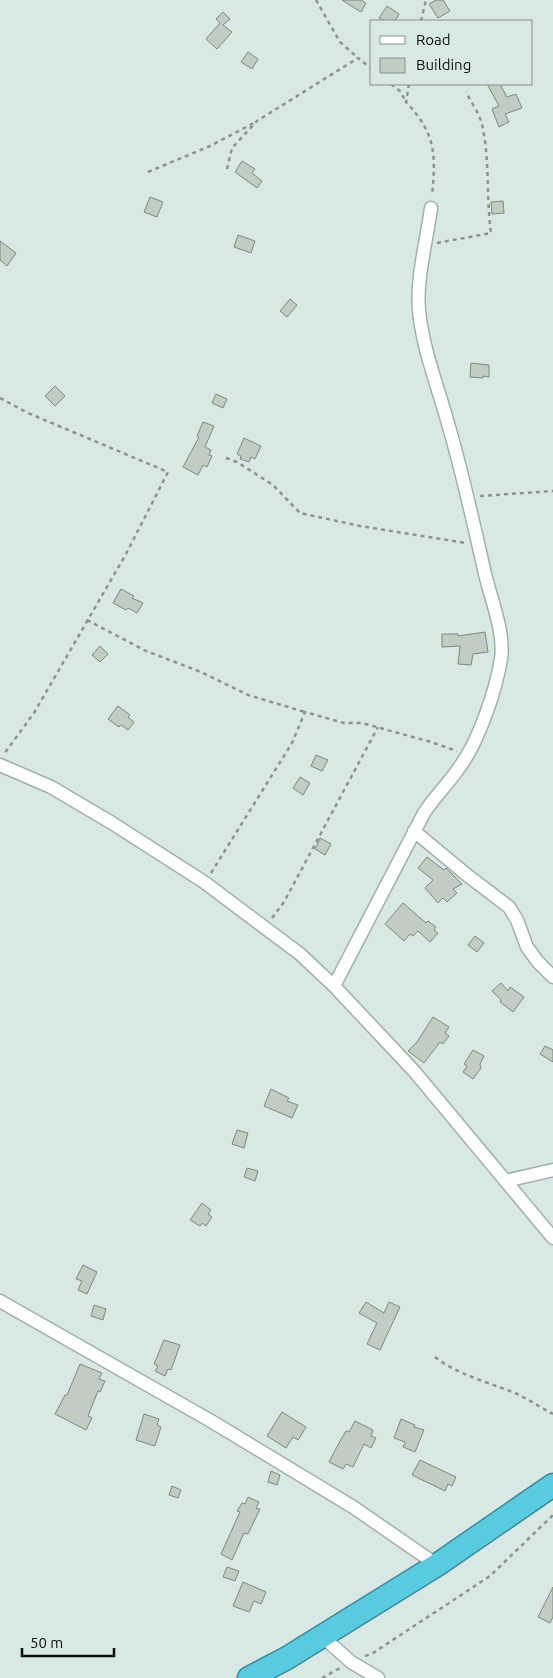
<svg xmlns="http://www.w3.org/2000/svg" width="553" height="1678" viewBox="0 0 553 1678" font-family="Ubuntu,sans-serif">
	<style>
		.building { fill: #c1cdc3; stroke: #7d887f }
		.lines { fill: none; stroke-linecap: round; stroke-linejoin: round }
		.street-casing { stroke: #a0b0ad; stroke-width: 15 }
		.highway-casing { stroke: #3d8997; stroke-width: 25 }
		.path { stroke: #889592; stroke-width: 2.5; stroke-dasharray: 4 4; stroke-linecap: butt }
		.street { stroke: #fff; stroke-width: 12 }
		.highway { stroke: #59cbe1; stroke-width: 22 }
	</style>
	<rect width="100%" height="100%" fill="#d8e9e5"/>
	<path class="building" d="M342,0H361L366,3L361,12Z
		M436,0H443L450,11L438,18L429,4Z
		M387,6L399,14L395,21H385L379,18Z
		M223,12L230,19L223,25L232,32L217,49L206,39L220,23L216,19Z
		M248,52L258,59L252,69L241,62Z
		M487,84H500L507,97L516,94L522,108L505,114L509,122L499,127L492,109L499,106Z
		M242,161L255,169L252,173L262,181L257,188L235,172Z
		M150,197L163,202L157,217L144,212Z
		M503,201L504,213L492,214L491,202Z
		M238,235L255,241L251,253L234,247Z
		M0,241L16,253L7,266L0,260Z
		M290,299L297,305L287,317L280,311Z
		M471,363L489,365V377L483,376V378L470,377Z
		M55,386L65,396L55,406L45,396Z
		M216,394L227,399L223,408L212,403Z
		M203,422L214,426L205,447L211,450L209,455L212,456L207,467L203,465L198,475L183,467L199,437L197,436Z
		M244,438L261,446L255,459L251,457L249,462L240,459L241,456L237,454Z
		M121,589L134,596L132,598L143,603L137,613L128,608L126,610L113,603Z
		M485,632L488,652L473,654L471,665L458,664L460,646L442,647V634H458V636Z
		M100,646L108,654L100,662L92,655Z
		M118,706L130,715L128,717L134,722L128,730L121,725L119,727L108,719Z
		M316,755L328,760L322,771L311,766Z
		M300,777L310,783L303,795L293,788Z
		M320,838L331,844L325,855L315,849Z
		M427,857L444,870L446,868L462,884L453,889L457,893L447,902L443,898L438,903L425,888L433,880L418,868Z
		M403,903L426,923L428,921L436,927L434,930L438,933L430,942L418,931L413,936L410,934L404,941L385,924Z
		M475,936L484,943L477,952L468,945Z
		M501,983L508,991L510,987L524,997L513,1012L500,1002L501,1000L492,991Z
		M433,1017L449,1027L445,1033L449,1036L443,1044L440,1042L424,1063L408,1051L417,1042Z
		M545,1046L553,1050V1062L540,1054Z
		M473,1050L484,1056L480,1064L481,1068L473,1079L463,1072L467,1066L464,1064Z
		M271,1089L289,1098L287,1101L298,1105L292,1118L264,1106Z
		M237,1130L248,1133L244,1148L232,1144Z
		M247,1168L258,1171L255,1181L244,1177Z
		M202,1203L211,1210L208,1214L212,1217L206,1226L202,1223L200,1226L190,1220Z
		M83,1265L97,1272L87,1294L78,1290L82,1281L76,1279Z
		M366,1302L384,1313L389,1302L400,1307L380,1350L367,1344L377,1323L359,1313Z
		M94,1305L106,1309L103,1320L91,1316Z
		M164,1340L180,1345L171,1370L168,1369L165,1376L155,1371L158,1366L154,1364Z
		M80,1364L102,1373L99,1379L105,1381L100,1392L98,1391L88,1416L92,1418L86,1430L55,1414L65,1395H67Z
		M282,1412L306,1427L298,1440L293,1437L286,1448L267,1436Z
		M144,1414L159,1419L157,1425L161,1427L155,1446L136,1440Z
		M401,1419L415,1425L414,1427L424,1430L415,1452L403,1447L405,1442L394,1438Z
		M355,1421L373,1430L371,1436L376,1438L371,1448L364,1444L353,1467L346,1464L343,1469L329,1462L340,1441L346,1431L349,1432Z
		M420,1460L456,1477L452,1486L448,1484L445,1491L412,1475Z
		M271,1471L280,1475L277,1485L268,1482Z
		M172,1486L181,1490L178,1498L169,1495Z
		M248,1497L259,1502L256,1508L260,1509L248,1534L244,1533L232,1560L221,1554L240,1512L237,1511L242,1503L245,1504Z
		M227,1567L239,1571L235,1581L223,1577Z
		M243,1582L266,1592L261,1604L254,1601L249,1612L233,1606Z
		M553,1587V1617L550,1623L538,1617Z"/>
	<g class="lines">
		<defs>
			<path id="street" d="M0,765L51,787L112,823L204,882L300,954L334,986L414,1071L553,1238
				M414,831L467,875L509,907L517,920L527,947L538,962L553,977
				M334,986L424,813C435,796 450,782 461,765C479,740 496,690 501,659C505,633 491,599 485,574C474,525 463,475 449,427C439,390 422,347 419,310C416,279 427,239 431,208
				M505,1181L553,1170
				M0,1301L211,1421L353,1507L437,1565
				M322,1636L351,1662L378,1678"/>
			<path id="highway" d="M249,1678L287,1658L437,1565L553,1485"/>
		</defs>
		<use href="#street" class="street-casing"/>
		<use href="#highway" class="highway-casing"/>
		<path class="path" d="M316,0L340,42L358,58
			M421,21L426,0
			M391,84L400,91L405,100
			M409,84L406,102C436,134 436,154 432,196
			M227,169L232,148L257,121L358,58L372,69
			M148,172L210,146L254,123
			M437,243L491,233C486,197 490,160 482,124C479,113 471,102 466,92
			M0,398L28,413L168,472L126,554L34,713L4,754
			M226,458L237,462L273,485L300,513L360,526L466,543
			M480,496L553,491
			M87,620L146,651L201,672L248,695L305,712
			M211,873L292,743L305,712L344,723H362L431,742L457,751
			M272,918L284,902L378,727
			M435,1357C458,1375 488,1382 515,1393C528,1399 540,1407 553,1414
			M365,1656L373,1653L490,1576L553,1515
			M322,1678L340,1668"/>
		<use href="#street" class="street"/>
		<use href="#highway" class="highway"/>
	</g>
	<rect x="370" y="20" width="162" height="65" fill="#d8e9e5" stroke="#85918f"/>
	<rect x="380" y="36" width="25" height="8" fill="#ffffff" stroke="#85918f"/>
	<text x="416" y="45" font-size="15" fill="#090e0d">Road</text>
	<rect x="380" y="58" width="25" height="15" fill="#c1cdc3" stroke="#85918f"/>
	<text x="416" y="70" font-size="15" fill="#090e0d">Building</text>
	<path d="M22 1648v8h92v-8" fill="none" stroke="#090e0d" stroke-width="2.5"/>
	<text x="30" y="1648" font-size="15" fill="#090e0d" stroke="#d8e9e5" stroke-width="4" paint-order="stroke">50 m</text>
</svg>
